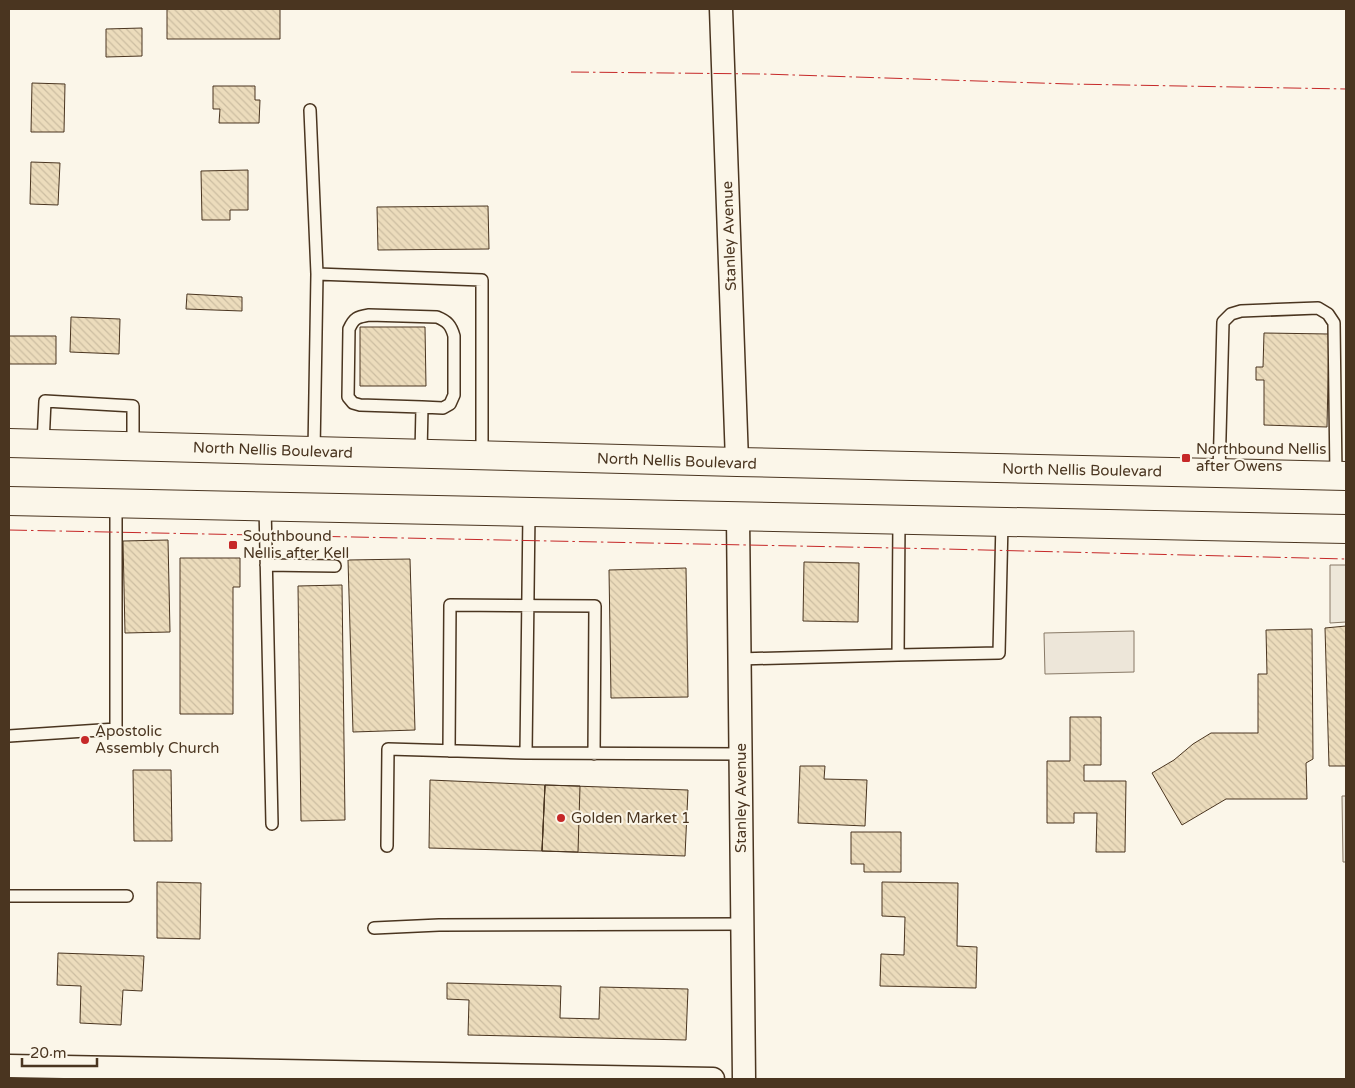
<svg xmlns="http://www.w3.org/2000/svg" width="1355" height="1088" viewBox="0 0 1355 1088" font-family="'Varela Round',sans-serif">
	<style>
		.park { fill: #ede6d9; stroke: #887966 }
		.parking { fill: #ede7d9; stroke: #887966 }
		.building { fill: url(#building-back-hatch); stroke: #4a3520 }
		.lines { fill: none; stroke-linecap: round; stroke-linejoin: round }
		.service-casing { stroke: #4a3520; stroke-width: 14 }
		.minor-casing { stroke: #4a3520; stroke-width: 25 }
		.primary-casing { stroke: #4a3520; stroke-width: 30 }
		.service { stroke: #fbf6e9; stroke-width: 11 }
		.minor { stroke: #fbf6e9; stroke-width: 22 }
		.primary { stroke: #fbf6e9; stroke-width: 28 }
		.power { stroke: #c62828; stroke-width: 1; stroke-dasharray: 18 4 2.5 4; stroke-linecap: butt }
		.poi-dot { fill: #c62828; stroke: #fbf6e9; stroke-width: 2 }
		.labels { text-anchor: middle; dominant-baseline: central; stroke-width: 4; stroke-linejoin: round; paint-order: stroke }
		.street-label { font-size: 15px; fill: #4a3520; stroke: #fbf6e9 }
		.poi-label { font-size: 15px; fill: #4a3520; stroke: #fbf6e9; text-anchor: start }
	</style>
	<defs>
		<pattern id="building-back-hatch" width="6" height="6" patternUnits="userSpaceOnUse" patternTransform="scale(1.25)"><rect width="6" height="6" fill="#ecdcbc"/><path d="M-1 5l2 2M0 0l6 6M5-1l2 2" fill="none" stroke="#ccbda1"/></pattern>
	</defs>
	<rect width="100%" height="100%" fill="#fbf6e9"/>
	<path class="park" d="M1134,631V672L1045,674L1044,633Z"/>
	<path class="parking" d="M1330,565H1346V622L1330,623Z
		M1342,796H1346V862H1343Z"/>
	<path class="building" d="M167,9H280V39H167Z
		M142,28V56L106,57V29Z
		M32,83L65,84L64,132H31Z
		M213,86H255V100H260L259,123H219L220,109H213Z
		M31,162L60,163L58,205L30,204Z
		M248,170V210H230V220H202L201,171Z
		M488,206L489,249L378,250L377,207Z
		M187,294L242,297V311L186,309Z
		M71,317L120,319L119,354L70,352Z
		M360,327H425L426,386H360Z
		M1264,333L1329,334L1327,427L1264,425V380H1256V367H1263Z
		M9,336H56V364H9Z
		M168,540L170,632L125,633L123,541Z
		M180,558H240V587H233V714H180Z
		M410,559L415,730L353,732L348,560Z
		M804,562L859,563L858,622L803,621Z
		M686,568L688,697L611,698L609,570Z
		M342,585L345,820L301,821L298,586Z
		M1346,626V766H1329L1325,628Z
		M1312,629L1313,759L1306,763L1307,799H1226L1182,825L1152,773L1174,760L1193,744L1211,733H1258V674H1267L1266,630Z
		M1070,717H1101V765H1084V781H1126L1125,852H1096L1097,813H1074V823H1047V761H1070Z
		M800,766H825L824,779L867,780L865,826L798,823Z
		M133,770H171L172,841H134Z
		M430,780L545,785L542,851L429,848Z
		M545,785L688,790L685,856L542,851Z
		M545,785L580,786L578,852L542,851Z
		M851,832H901V872H864V864H851Z
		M157,882L201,883L200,939L157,938Z
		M882,882L958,883L957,946L977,947L976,988L880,986L881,954L904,955L905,917L882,916Z
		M58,953L144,956L142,991L123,990L121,1025L80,1023L81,986L57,985Z
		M447,983L561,986L560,1018L599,1019L600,987L688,989L686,1040L468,1035L469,1000L447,999Z"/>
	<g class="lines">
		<defs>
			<path id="service" d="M310,110L317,274L314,451
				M317,274L482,280V455
				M43,444L45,401L133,406V446
				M421,454L422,407L360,405L353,403L348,397L349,329C354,318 357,317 369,315L437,317C447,321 451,325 454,336V395L450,404L443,408L422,407
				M1219,473L1223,322L1231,314L1241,311L1318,308L1328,314L1334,323L1336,476
				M265,506L272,824
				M899,520L898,655L999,653L1002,522
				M266,565L335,566
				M739,659L898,655
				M9,736L116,729V503
				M449,751L450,605L595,606L594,754
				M526,753L740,754
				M387,846L388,749L526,753L529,512
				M9,896H127
				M374,928L439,925L742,924"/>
			<path id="minor" d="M721,9L737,462
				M738,517L744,1079
				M9,1066L713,1079"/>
			<path id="primary" d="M9,443L737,462L1346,476
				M9,501L1346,529"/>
		</defs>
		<use href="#service" class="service-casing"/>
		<use href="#minor" class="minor-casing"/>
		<use href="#primary" class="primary-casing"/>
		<use href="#service" class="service"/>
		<use href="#minor" class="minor"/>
		<use href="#primary" class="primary"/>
		<path class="power" d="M571,72L763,74L1070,84L1346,89
			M9,530L944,549L1346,559"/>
	</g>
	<g class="poi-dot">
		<rect x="1181" y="453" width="10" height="10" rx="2.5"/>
		<rect x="228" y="540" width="10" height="10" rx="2.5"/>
		<circle cx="85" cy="740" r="5"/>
		<circle cx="561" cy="818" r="5"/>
	</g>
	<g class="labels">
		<g class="street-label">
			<text transform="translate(729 236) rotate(-92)">Stanley Avenue</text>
			<text transform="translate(273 450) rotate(2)">North Nellis Boulevard</text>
			<text transform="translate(677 461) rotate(2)">North Nellis Boulevard</text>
			<text transform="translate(1082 470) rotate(1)">North Nellis Boulevard</text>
			<text transform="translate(741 798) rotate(-90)">Stanley Avenue</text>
		</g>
		<g class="poi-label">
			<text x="1196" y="449">Northbound Nellis<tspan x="1196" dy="17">after Owens</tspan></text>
			<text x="243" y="536">Southbound<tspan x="243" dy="17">Nellis after Kell</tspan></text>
			<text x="95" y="731">Apostolic<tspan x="95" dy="17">Assembly Church</tspan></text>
			<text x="571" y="818">Golden Market 1</text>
		</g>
	</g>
	<rect width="1355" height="1088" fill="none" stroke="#4a3520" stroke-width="20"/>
	<path d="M22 1058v8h75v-8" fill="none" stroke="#4a3520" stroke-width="2.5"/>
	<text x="30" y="1058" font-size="15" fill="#4a3520" stroke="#fbf6e9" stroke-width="4" paint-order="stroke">20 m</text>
</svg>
